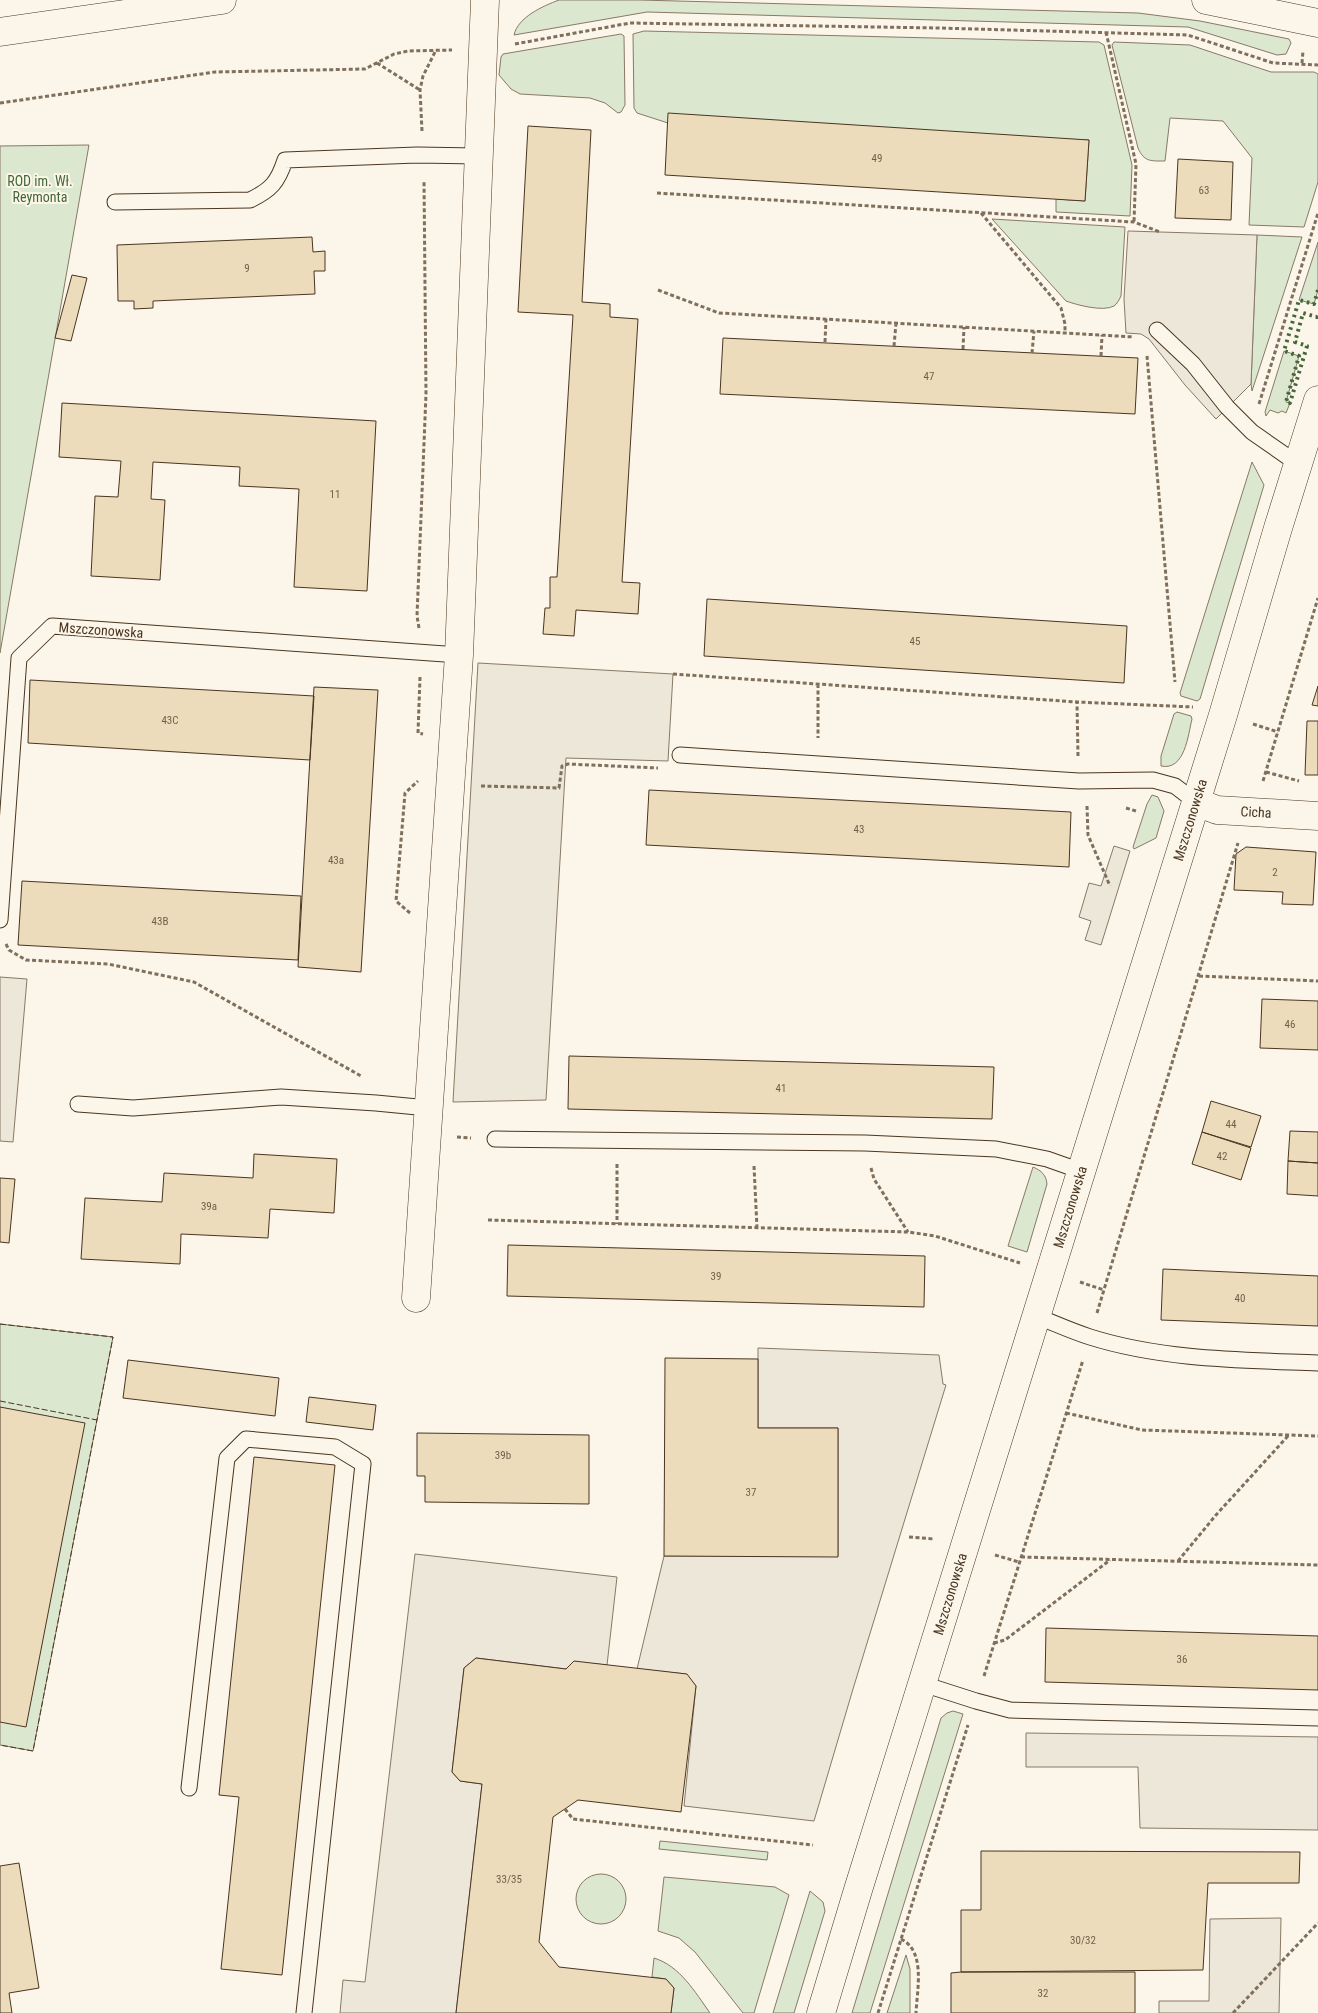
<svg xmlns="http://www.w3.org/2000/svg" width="1318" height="2013" viewBox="0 0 1318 2013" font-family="'Roboto Condensed',sans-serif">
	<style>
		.green { fill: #dce7d0; stroke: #887966 }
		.parking { fill: #ede7d9; stroke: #887966 }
		.building { fill: #ecdcbc; stroke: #4a3520 }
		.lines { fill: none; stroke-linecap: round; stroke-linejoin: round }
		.service-casing { stroke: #4a3520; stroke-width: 17 }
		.minor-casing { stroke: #4a3520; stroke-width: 29 }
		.tertiary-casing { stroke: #4a3520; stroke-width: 29 }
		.primary-casing { stroke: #4a3520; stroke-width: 29 }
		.path { stroke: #7f6f5c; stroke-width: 3; stroke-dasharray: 4 2.5; stroke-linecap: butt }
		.service { stroke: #fbf6e9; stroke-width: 15 }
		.minor { stroke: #fbf6e9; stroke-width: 28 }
		.tertiary { stroke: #fbf6e9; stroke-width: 28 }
		.primary { stroke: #fbf6e9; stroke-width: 28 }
		.hedge { stroke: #436837; stroke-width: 4; stroke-dasharray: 2.5 4; stroke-linecap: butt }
		.fence { stroke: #4a3520; stroke-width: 1; stroke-dasharray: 6 2.5; stroke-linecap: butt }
		.labels { text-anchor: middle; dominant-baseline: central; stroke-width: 4; stroke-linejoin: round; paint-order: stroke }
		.number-label { font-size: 11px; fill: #725f47 }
		.park-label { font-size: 14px; fill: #436837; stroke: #fbf6e9 }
		.street-label { font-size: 14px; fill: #4a3520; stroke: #fbf6e9 }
	</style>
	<rect width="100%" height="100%" fill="#fbf6e9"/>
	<path class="green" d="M559,0H639L1138,13L1200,21L1289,39L1291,43L1286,54L1277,55L1188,27L647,12L514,35C518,17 543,6 559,0Z
		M644,31L1099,42L1104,45L1132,165L1130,216L1056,212V199L1085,201L1089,140L668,123L637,113L634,108L633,34Z
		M621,34L624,36L625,105L621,112L618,113L605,103L590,98L520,94L511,89L499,75L501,57L503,54Z
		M1114,42L1190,45L1271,72H1314L1318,74V182L1304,227L1249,225L1252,158L1223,121L1170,118L1165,161C1151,161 1144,162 1138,148L1112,45Z
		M89,145L0,653V146Z
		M992,219L1125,227L1121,296C1119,300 1117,304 1114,306C1103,312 1077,305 1066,301Z
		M1257,235L1302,237L1252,391L1251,384Z
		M1318,242V290L1314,304L1299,300Z
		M1284,351L1299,356L1286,402L1290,403L1286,413L1282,411L1278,413L1270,410L1266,416L1265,412Z
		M1252,462L1264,485L1200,699L1197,701L1181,696L1180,693Z
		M1177,712L1191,716L1192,719C1188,735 1185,771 1161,766V756L1174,714Z
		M1152,795L1158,797L1164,811L1156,838L1134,849L1133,847L1147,804Z
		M1033,1167C1042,1171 1046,1175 1047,1184L1027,1252L1008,1246Z
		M0,1324L113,1337L33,1751L0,1745Z
		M953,1711L963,1714L870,2013H852L941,1718L947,1713Z
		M660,1841L768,1852L767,1860L659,1849Z
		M576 1899a25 25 0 1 1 50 0a25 25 0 1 1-50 0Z
		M664,1877L775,1887L789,1895L754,2013H743L695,1952L679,1938L658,1931Z
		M810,1891L823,1902L825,1911L794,2013H773Z
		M906,1955L910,1969V2013H887Z
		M654,1958C680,1966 695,1992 710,2013H671L674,1988L666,1979L652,1977Z"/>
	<path class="parking" d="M1128,231L1257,235L1251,384L1216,419L1185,385L1149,339L1141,334L1126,333L1124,299Z
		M478,663L673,674L668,761L566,758L546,1100L453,1102Z
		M1114,846L1130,851L1101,945L1085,940L1091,921L1079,917L1089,883L1101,886Z
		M0,977L27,979L13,1142L0,1141Z
		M758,1348L939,1355L943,1384L946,1385L853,1689L814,1821L684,1806L696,1686L686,1674L637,1669L664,1556H838V1428H758Z
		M415,1554L617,1577L607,1665L574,1662L566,1669L476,1658L464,1668L452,1772L460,1781L482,1784L456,2013H340L343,1980L365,1982Z
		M1026,1733L1318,1737V1830L1140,1828L1138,1767H1026Z
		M1281,1918L1279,2013H1159V2001H1209L1210,1919Z"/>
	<path class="building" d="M668,113L1089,140L1085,201L665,175Z
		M528,126L591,130L582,302L610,304V317L638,319L622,582L640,583L638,614L576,610L574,636L543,634L545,608H550V577H557L573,315L518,312Z
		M1178,159L1233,162L1231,220L1175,218Z
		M312,237L313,252L325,251V271H314L315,294L153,301V308L134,309V301H118L117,245Z
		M72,275L87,278L71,341L55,338Z
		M723,338L1138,358L1135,414L720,394Z
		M62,403L376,421L367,591L294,587L299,489L239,486L240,467L153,462L151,499L165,500L160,580L91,576L95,496L118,497L121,461L59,457Z
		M707,599L1127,626L1124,683L704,656Z
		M30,680L314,696L310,760L28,743Z
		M1318,686V706L1312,705Z
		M314,687L378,690L361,972L298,967Z
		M1307,721H1318V775H1305Z
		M649,790L1071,812L1069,867L646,845Z
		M1246,847L1316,852L1313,905L1282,904L1283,892L1234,890L1236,854Z
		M22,881L301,896L298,960L18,945Z
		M1262,999L1318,1001V1050L1260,1048Z
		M569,1056L994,1067L992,1119L568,1109Z
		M1211,1101L1261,1116L1251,1147L1202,1132Z
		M1290,1131L1318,1132V1163L1288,1161Z
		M1202,1132L1251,1148L1241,1180L1192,1164Z
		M254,1154L337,1159L334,1213L270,1209L268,1238L181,1234L180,1264L81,1259L85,1198L162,1202L164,1173L253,1178Z
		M1288,1161L1318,1163V1196L1287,1194Z
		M0,1178L15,1179L9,1243L0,1242Z
		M508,1245L925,1256L924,1307L507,1296Z
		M1163,1269L1318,1276V1326L1161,1320Z
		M665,1358L758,1359V1428H838V1557L664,1556Z
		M128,1360L279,1378L275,1416L123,1398Z
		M309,1397L376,1405L373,1430L306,1422Z
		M0,1407L85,1423L26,1727L0,1722Z
		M417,1433L589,1435V1504L425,1502V1476H417Z
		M254,1457L335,1465L282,1975L221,1969L239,1797L219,1795Z
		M1046,1628L1318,1636V1690L1045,1682Z
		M476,1658L566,1669L574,1661L687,1674L696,1686L681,1812L578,1800L553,1817L539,1942L559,1967L666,1979L674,1988L671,2013H456L482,1784L460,1781L452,1772L464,1668Z
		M981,1851L1300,1852L1299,1883H1208L1203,1970L961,1972V1910H981Z
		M19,1863L39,1988L9,1993L12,2013H0V1866Z
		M961,1972H1135V2013H951V1973Z"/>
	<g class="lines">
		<defs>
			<path id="service" d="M115,202L250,200C271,190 278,182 285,160L417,155L478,156
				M1157,330L1193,364L1227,407L1252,432L1298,464
				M680,755L1079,781L1153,780L1175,786L1196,802
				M0,920L19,658L52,626L459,655
				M78,1104L133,1108L281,1097L376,1103L428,1108
				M495,1139L865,1143L996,1149L1047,1159L1081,1171
				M1036,1316C1054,1323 1071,1331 1090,1337C1163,1360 1242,1360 1318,1363
				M923,1684L976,1701L1010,1710L1318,1718
				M189,1788L227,1458L246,1439L335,1447L363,1464L304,2013"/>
			<path id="minor" d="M1196,802L1217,810L1318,816
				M416,1298L459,655L485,0"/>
			<path id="tertiary" d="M821,2013L858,1890L1223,715L1278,528L1318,400"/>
			<path id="primary" d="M1206,0L1318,23
				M0,32L222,0"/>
		</defs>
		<use href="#service" class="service-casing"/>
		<use href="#minor" class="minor-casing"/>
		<use href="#tertiary" class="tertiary-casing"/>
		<use href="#primary" class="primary-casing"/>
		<path class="path" d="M1106,32L1136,164L1134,222
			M515,44L630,23L939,28L1188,35L1273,63L1318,65
			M377,63L420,90
			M1302,63L1303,51
			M0,103L215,72L365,69L394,54L408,51L452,50
			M422,131L420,90L423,76L436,50
			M657,193L1134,222L1160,232
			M981,213L1061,308L1065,324V333
			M658,290L719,313L1134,337
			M825,342L826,319
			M894,346L896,323
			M963,349L964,327
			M1032,353L1034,331
			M1101,356L1102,335
			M1147,356L1175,682
			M1259,404L1318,213
			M419,628L417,616L426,394L424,180
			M673,674L1077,702
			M420,677L418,733L423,734
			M818,684V738
			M1253,724L1278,732
			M1078,756L1077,702L1193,707
			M1266,772L1299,781
			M1263,781L1318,598
			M481,786L559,788L562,766L568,764L658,768
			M1087,806L1088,835L1110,886
			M1126,808L1136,811
			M410,913L396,901L405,793L418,781
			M6,944L9,950L26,960L108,964L194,982L361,1076
			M1199,976L1318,981
			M457,1137L471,1138
			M617,1164V1224
			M754,1166L757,1228
			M871,1168L874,1179L908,1232
			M488,1220L908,1232L935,1236L1020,1263
			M1080,1282L1104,1290
			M1097,1313L1238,843
			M1066,1413L1142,1430L1318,1436
			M909,1537L934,1539
			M995,1555L1019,1562
			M1021,1557L1318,1565
			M1178,1561L1216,1515L1288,1436
			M994,1643L1005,1640L1110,1560
			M984,1676L1083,1360
			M565,1809L573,1819L813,1845
			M901,1939C926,1951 917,1990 916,2013
			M878,2013L968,1725
			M1233,2013L1318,1923"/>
		<use href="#service" class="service"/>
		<use href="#minor" class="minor"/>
		<use href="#tertiary" class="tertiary"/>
		<use href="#primary" class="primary"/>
		<path class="hedge" d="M1318,290L1314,304L1299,300L1284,351L1299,356L1286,402L1290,403L1307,346L1295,342L1303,313L1317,317L1318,314"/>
		<path class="fence" d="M0,1324L113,1337L33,1751L0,1745
			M0,1401L97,1420"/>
	</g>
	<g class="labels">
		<g class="number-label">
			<text x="877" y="158">49</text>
			<text x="1204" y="190">63</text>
			<text x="247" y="268">9</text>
			<text x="929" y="376">47</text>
			<text x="335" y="494">11</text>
			<text x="915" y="641">45</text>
			<text x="170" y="720">43C</text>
			<text x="859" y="829">43</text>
			<text x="336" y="860">43a</text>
			<text x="1275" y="872">2</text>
			<text x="160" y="921">43B</text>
			<text x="1290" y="1024">46</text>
			<text x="781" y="1088">41</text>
			<text x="1231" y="1124">44</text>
			<text x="1222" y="1156">42</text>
			<text x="209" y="1206">39a</text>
			<text x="716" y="1276">39</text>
			<text x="1240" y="1298">40</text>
			<text x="503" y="1455">39b</text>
			<text x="751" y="1492">37</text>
			<text x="1182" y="1659">36</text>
			<text x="509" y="1879">33/35</text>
			<text x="1083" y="1940">30/32</text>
			<text x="1043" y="1993">32</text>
		</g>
		<g class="park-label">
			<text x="40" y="181">ROD im. Wł.<tspan x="40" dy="16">Reymonta</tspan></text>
		</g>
		<g class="street-label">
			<text transform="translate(101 630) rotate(4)">Mszczonowska</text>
			<text transform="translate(1256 812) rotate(3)">Cicha</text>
			<text transform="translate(1190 820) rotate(-73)">Mszczonowska</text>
			<text transform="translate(1070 1207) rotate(-73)">Mszczonowska</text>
			<text transform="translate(950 1594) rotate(-73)">Mszczonowska</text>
		</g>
	</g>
</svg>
